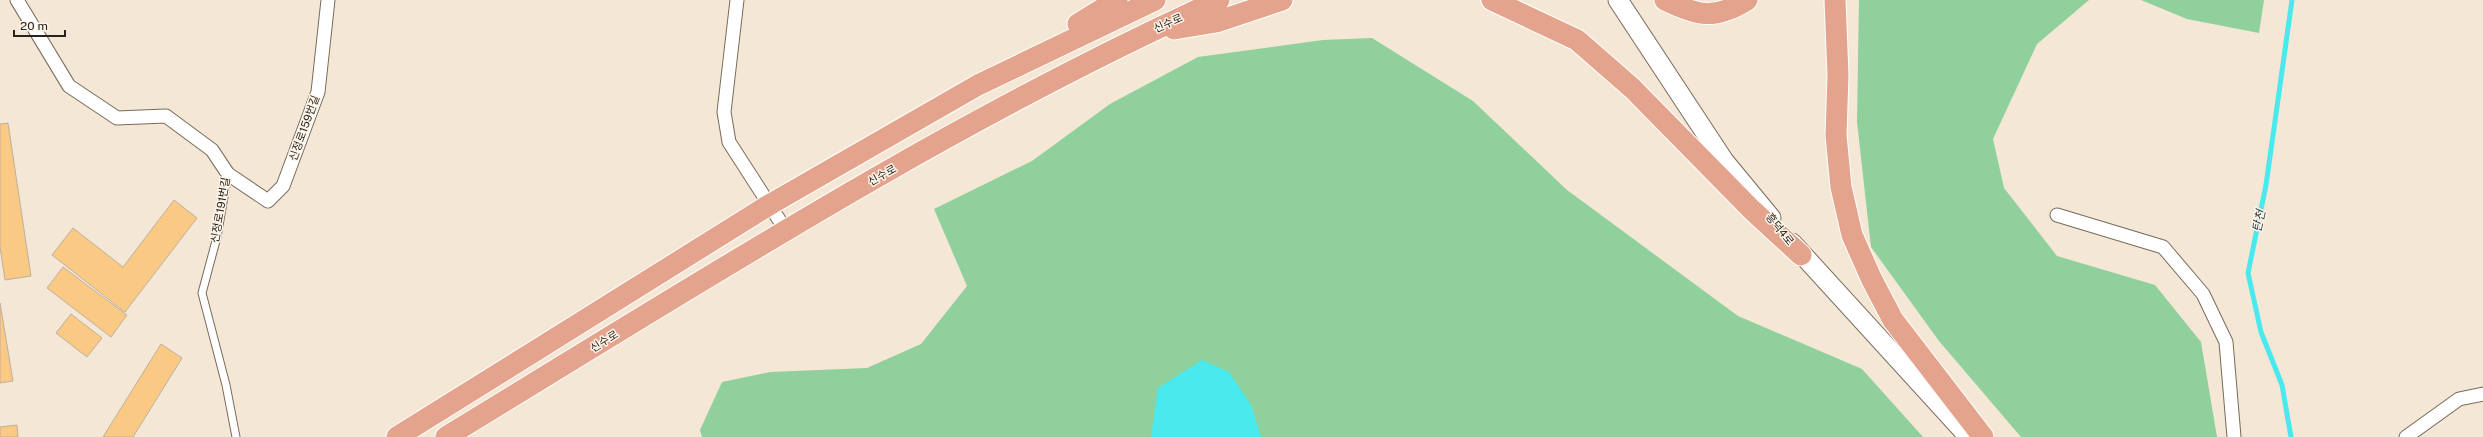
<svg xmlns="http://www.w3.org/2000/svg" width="2483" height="437" viewBox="0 0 2483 437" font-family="'Public Sans','Noto Sans KR',sans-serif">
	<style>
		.green { fill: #8fd09c }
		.water { fill: #4ae9ee }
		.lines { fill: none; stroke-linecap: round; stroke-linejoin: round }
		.stream { stroke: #4ae9ee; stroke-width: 5 }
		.building { fill: #fac984; stroke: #bdb09f }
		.lane-casing { stroke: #776b5b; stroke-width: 9 }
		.street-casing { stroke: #776b5b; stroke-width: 15 }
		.secondary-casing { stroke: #776b5b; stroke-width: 21 }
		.primary-casing { stroke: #fff; stroke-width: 23 }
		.lane { stroke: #fff; stroke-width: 7 }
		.street { stroke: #fff; stroke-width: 13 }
		.secondary { stroke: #fff; stroke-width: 19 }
		.primary { stroke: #e4a38c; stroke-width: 21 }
		.labels { text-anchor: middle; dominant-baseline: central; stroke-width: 3; stroke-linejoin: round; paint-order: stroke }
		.street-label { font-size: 11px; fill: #28231c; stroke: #fdf5ea }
		.water-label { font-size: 12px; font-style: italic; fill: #1f3939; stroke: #fdf5ea }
	</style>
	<rect width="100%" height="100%" fill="#f4e7d5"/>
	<path class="green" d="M1859,0H2089L2037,44L1993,139L2004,188L2057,256L2155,285L2201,342L2217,437H2021L1939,341L1871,247L1857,122Z
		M2141,0H2264L2259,33L2187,19Z
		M1372,38L1473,101L1567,190L1738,316L1862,369L1923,437H702L700,430L722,382L770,372L867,368L921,344L967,286L934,209L1032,161L1110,104L1198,57L1323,40Z"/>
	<path class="water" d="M1202,360L1229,372L1251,405L1261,437H1151L1158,388Z"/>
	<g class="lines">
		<path class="stream" d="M2291,437L2282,385L2261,332L2248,273L2266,185L2292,0"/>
	</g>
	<path class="building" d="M8,123L31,276L5,280L0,247V124Z
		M174,200L197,218L125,312L52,255L73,228L123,267Z
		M63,267L127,315L111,337L47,288Z
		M0,303L13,381L0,383Z
		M71,314L102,338L87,357L56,333Z
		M161,344L182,358L133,437H103Z
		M17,425L18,437H0V427Z"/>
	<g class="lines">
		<defs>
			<path id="lane" d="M228,174L217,237L202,293L226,385L236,437"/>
			<path id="street" d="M17,0L69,86L117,118L166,116L212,150L228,174L268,201L283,186L318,92L328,0
				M737,0L724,112L729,142L785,229
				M2057,215L2163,247L2203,294L2226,342L2234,437
				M2406,437L2459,399L2483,394"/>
			<path id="secondary" d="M1618,0L1724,161L1771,218
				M1792,243L1969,437"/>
			<path id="primary" d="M1492,0L1577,40L1632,88L1751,209L1801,255
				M1665,0C1698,16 1715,20 1747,0
				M1835,0L1838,75L1836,135L1841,187L1852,235L1872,280L1893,320L1983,437
				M1078,24L1117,0
				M1174,29L1216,22L1282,0
				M397,437L769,205L978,85L1155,0
				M446,437C699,283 949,122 1219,0"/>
		</defs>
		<use href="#lane" class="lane-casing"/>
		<use href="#street" class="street-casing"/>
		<use href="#secondary" class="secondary-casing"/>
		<use href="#primary" class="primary-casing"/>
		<use href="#lane" class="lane"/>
		<use href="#street" class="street"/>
		<use href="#secondary" class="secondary"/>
		<use href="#primary" class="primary"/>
	</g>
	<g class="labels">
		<g class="street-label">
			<text transform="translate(1168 23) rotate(-24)">신수로</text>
			<text transform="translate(304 128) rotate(-70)">신정로159번길</text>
			<text transform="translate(882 175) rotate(-30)">신수로</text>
			<text transform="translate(220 210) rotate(-80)">신정로191번길</text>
			<text transform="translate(1780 229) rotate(51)">흥덕4로</text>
			<text transform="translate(604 341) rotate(-32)">신수로</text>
		</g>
		<g class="water-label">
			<text transform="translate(2259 221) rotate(-78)">탄천</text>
		</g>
	</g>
	<path d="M14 30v6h51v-6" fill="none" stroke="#28231c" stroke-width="2"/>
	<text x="20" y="30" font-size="12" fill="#28231c" stroke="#fdf5ea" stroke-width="3" paint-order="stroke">20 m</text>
</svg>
